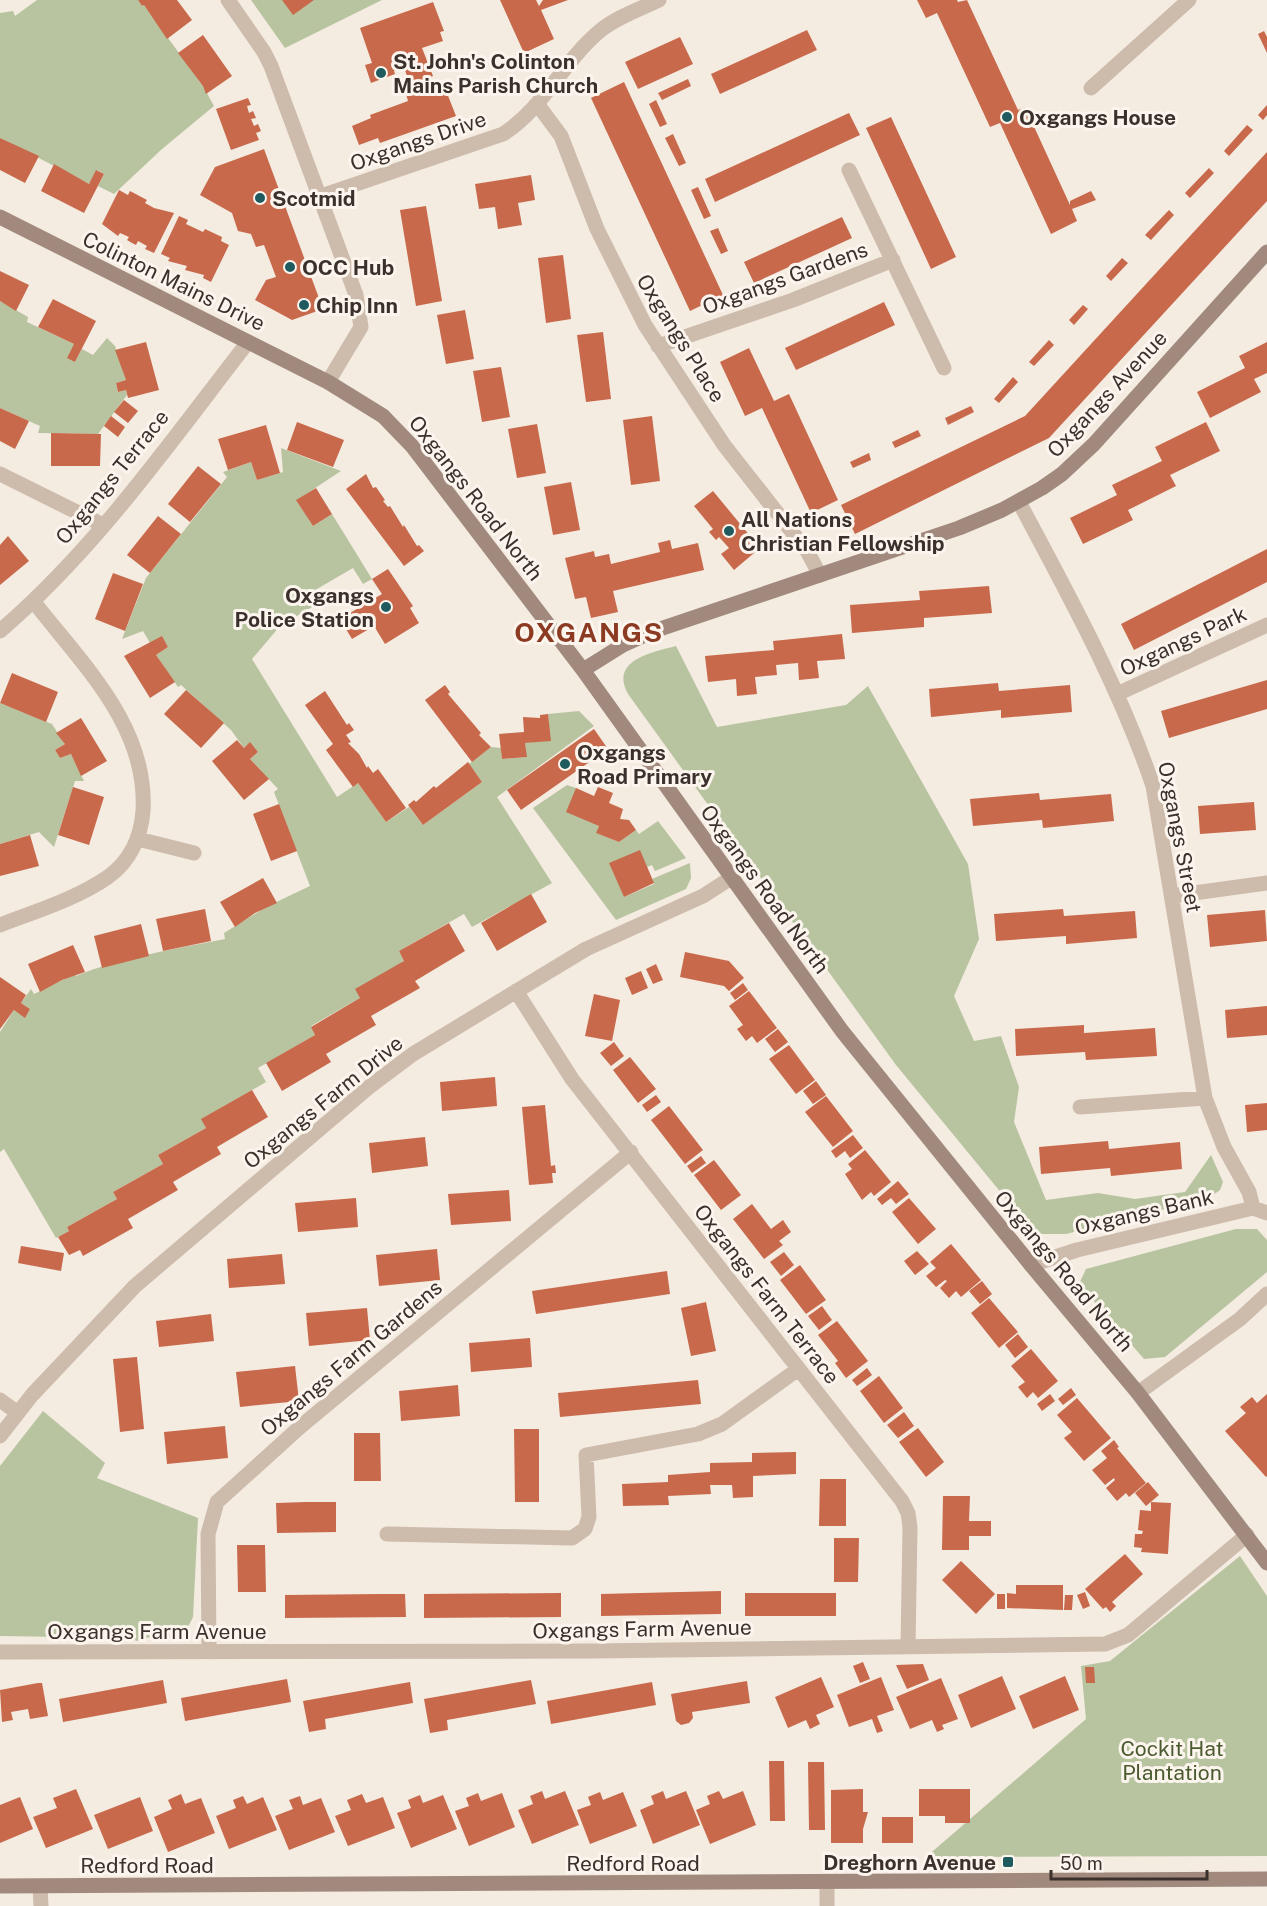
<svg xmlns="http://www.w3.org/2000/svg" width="1267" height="1906" viewBox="0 0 1267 1906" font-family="'Public Sans',sans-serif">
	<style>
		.green { fill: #b8c4a0 }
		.building { fill: #c8694b }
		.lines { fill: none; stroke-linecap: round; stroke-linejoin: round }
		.street { stroke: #cdbbac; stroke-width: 15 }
		.secondary { stroke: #a18a7d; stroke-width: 15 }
		.poi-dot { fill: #1f5a5e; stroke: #fbf5ee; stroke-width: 2 }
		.labels { text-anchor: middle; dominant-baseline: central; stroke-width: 6; stroke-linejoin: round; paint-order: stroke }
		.poi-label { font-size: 21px; font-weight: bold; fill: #3b302b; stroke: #fbf5ee; text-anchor: start }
		.street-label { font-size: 21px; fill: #3b302b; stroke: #fbf5ee }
		.park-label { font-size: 21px; fill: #4a5a2e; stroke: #fbf5ee }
		.district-label { font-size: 27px; font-weight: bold; letter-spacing: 1.5px; fill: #8c3b22; stroke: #fbf5ee }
	</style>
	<rect width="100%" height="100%" fill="#f4ebe1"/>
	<path class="green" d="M37,0H138L142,6L144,5L203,86L214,106L162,149L114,194L98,186L104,174L97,170L89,184L0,138V13L13,11L15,16Z
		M251,0H382L285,48Z
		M0,301L28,317L27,322L74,344L75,362L82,349L93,355L107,338L115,346L126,380L116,383L118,392L126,390L127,395L98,434L38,433L40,426L0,408Z
		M281,448L341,471L297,500L313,526L332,514L372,579L363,584L353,568L317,589L324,600L280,626L252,659L337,797L358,783L386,822L409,807L423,825L482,782L469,764L491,747L501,748L502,759L526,757L525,743L550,740L548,714L579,711L594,726L497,797L552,883L472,927L464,914L399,951L404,961L360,998L311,1026L315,1035L258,1068L266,1082L202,1119L206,1128L158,1155L163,1164L113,1192L117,1199L67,1227L69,1231L56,1238L4,1149L0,1152V1032L14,1010L25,1017L30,1009L21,1003L31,989L34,994L74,974L76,976C119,958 179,948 225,939L224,933L268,906L310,886L274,792L278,789L250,759L258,752L250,743L244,748L231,730L181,685L178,687L156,655L168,647L162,637L150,643L143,631L122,639L146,578L227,477L223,472L251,462L257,480L283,472Z
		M676,646L717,727L846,705L868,686L968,864L979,939L954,996L974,1041L1001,1036L1019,1087L1014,1122L1046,1200L1098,1193L1135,1199L1185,1192L1211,1155L1223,1182L1220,1190L1209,1198L1066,1234H1035L896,1065L628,694C609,660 653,652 676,646Z
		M0,703L52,724L65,744L55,750L60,758L71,754L84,781H75L54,847L39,832L0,844Z
		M567,785L576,788L599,826L597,833L619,842L636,830L639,834L658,821L686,858L655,871L652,865L647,867L624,897L654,884L652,879L690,863L691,878L686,889L616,920L533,808Z
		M1236,1229H1257L1267,1240V1272L1165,1357L1144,1359L1079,1284L1086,1269Z
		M43,1411L105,1463L97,1478L198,1518L193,1617C178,1651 161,1629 137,1641L129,1638L0,1636V1466Z
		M1240,1556L1267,1596V1856L926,1857L1086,1719L1081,1666L1110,1661Z"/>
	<path class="building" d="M138,0H177L192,20L167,39L144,5L142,6Z
		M282,0H314L293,15Z
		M500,0H536L539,6L543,0H568L541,10L554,39L524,53Z
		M917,0H957L958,2L967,0L1018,110L1025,107L1070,205V201L1091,191L1096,200L1072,209L1077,221L1051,234L1000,123L990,127L937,13L926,18Z
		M433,2L444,31L440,32L443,41L422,48L433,76L424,80L429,93L445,88L456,116L380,143L378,138L359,145L352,126L371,118L370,115L408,101L404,87L410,85L404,67L394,71L395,74L371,83L365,65L372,63L360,28Z
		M807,30L817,50L720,94L711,74Z
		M1264,31L1267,37V53L1258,34Z
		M203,35L232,76L206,94L203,86L178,53Z
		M680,37L693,64L638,89L625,62Z
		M688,79L691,86L662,100L658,93Z
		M624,82L723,295L690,311L591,98Z
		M248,98L251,105L247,106L249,113L253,111L256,118L251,119L254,126L258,124L261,131L256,133L259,140L231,150L216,109Z
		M656,100L667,124L660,127L649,104Z
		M1267,105V115L1263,120L1258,115Z
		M849,113L860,135L715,202L705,179Z
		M891,117L956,257L931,269L866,128Z
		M1247,125L1253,130L1229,156L1224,151Z
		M673,134L686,163L679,166L665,138Z
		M0,138L39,156L25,183L0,170Z
		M264,149L323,309L292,320L255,300L266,280L276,277L264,245L256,247L251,234L238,231L232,213L200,195L215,167Z
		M1267,152V201L1049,438L855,534L841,505L1025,416Z
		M54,164L89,184L96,170L104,174L84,213L41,191Z
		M1209,168L1214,173L1190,198L1185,193Z
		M531,175L535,200L518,203L522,225L498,229L495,207L479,209L475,184Z
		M698,187L711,216L704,219L691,190Z
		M119,190L128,195L130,191L147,200L145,203L154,208L174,213L154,253L145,249L147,246L138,241L136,245L132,243L127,240L129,237L120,233L118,236L102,224Z
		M426,206L442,301L416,306L400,210Z
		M1169,210L1174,215L1151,240L1145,235Z
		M179,216L188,220L186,224L203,232L205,229L222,237L221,241L229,245L211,282L203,278L204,275L185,270L187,266L168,261L170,258L161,254Z
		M842,217L852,238L754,283L744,262Z
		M718,228L728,251L721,254L710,231Z
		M563,255L571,319L546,323L538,258Z
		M1122,258L1128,263L1111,281L1106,276Z
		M0,271L29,285L16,311L0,301Z
		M53,299L96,321L75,362L67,358L74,344L38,327Z
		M884,302L895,325L796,370L785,348Z
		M1083,305L1088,309L1074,325L1069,320Z
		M465,310L474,359L446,364L437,315Z
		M603,332L611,399L586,402L577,335Z
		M1049,340L1054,345L1034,366L1029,362Z
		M146,342L159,390L128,398L126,390L118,392L116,383L126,380L115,350Z
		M1267,342V373L1254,379L1261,392L1210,418L1197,392L1245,368L1239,356Z
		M749,348L774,401L789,394L838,500L811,513L762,408L745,416L720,362Z
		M501,367L510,417L482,422L473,371Z
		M1013,377L1018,382L999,403L994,399Z
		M124,400L138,411L128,423L114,412Z
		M971,406L974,412L948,425L945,418Z
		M0,408L29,421L15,449L0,441Z
		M111,416L125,427L118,437L104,426Z
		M652,416L660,481L631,485L623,420Z
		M297,422L344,440L333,467L287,450Z
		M1206,422L1220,451L1170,475L1176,486L1128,510L1133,520L1083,544L1070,518L1117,495L1112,485L1162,461L1155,447Z
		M537,424L546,473L517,478L508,429Z
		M266,425L280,473L257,480L251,462L228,470L218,439Z
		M918,430L921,436L895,448L892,442Z
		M51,433L101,434L100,466H51Z
		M869,453L871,460L853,468L850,462Z
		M198,466L221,484L190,522L168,504Z
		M366,474L373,488L376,487L385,500L383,501L388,507L390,506L403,527L404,525L417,546L419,545L424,551L404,566L346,489Z
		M571,482L580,530L553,535L544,487Z
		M316,488L332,514L313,526L296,500Z
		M713,491L760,548L734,570L721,554L729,548L719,537L716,540L709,532L713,529L694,506Z
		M158,516L181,534L150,573L127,555Z
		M8,536L29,561L0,585V545Z
		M670,540L672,549L698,543L704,570L613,591L618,612L591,618L586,597L575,599L565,558L594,551L595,557L609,554L611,564L660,552L658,543Z
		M1267,549V582L1134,650L1121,624Z
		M388,569L413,606L410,608L419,623L385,644L374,626L352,639L340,619L382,594L372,579Z
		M113,573L143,584L125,631L95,619Z
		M989,586L992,613L924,618V627L852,633L850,605L920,600L919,591Z
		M842,634L845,659L817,661L819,678L799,680L798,663L776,665L777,675L755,677L757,694L737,696L736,679L708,682L705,656L774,650L773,641Z
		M162,636L168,647L156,655L175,682L150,698L124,656Z
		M12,673L58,692L46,722L0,703Z
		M1267,680V709L1169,738L1161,711Z
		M998,683L999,691L1070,685L1072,712L1001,718V710L931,717L929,689Z
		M445,685L450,692L448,694L481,733L479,735L491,747L472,762L425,700Z
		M186,690L224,723L201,748L164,714Z
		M325,691L347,725L349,723L354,730L346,735L351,742L348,743L359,754L367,768L368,766L373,773L378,769L406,808L386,822L358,783L353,787L326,750L333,744L305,705Z
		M548,714L551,741L525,743L527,757L502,759L499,734L524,732L523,717L540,718V715Z
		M81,718L107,761L81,776L71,754L60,758L55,750L65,744L56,733Z
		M594,729L608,749L521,810L507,790Z
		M237,740L244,748L250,742L258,752L250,759L269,779L244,800L212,761Z
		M468,762L482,782L423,825L408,805L414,800L416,802L434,786L436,788Z
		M73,787L104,797L89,845L58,835Z
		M598,787L613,793L609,803L623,809L620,819L629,820L636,830L619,842L596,833L599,826L566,812L576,788L594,796Z
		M1039,793L1040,800L1111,794L1114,821L1043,828L1042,820L973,826L970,799Z
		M1254,802L1256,830L1200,834L1198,806Z
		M279,804L297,851L271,861L253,814Z
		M30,835L39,866L0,876V844Z
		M640,850L654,883L624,897L609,863Z
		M263,878L277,903L255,913L235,927L220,902Z
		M531,894L547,922L497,951L481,923Z
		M205,909L211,941L163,951L156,919Z
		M1063,909L1064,916L1135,911L1137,938L1066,944V936L996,941L994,914Z
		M1265,910L1267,941L1210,947L1207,915Z
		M449,923L465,951L415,981L420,988L371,1016L376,1025L326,1054L331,1062L282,1091L266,1063L315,1035L311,1027L360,998L355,989L404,961L399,951Z
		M141,924L149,956L102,968L94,936Z
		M73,945L85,972L62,980L40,992L28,964Z
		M685,952L729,961L744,978L729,991L724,986L680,977Z
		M656,964L663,980L653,984L646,969Z
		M641,971L648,988L632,995L625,978Z
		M0,977L26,995L21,1003L30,1009L25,1018L14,1010L0,1029Z
		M743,983L748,990L735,1000L730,993Z
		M749,991L777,1028L757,1043L752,1036L746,1041L737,1029L743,1025L729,1006Z
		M594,994L620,1000L612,1041L585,1036Z
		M1267,1006V1035L1227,1038L1225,1010Z
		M1084,1025V1033L1155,1028L1157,1056L1086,1060L1085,1052L1016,1056L1015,1029Z
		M778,1029L788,1042L775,1052L765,1039Z
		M614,1042L624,1056L611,1066L600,1053Z
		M789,1045L815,1080L796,1094L769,1059Z
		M630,1057L656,1089L638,1103L613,1070Z
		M495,1077L497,1106L442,1111L440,1082Z
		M816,1081L826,1095L813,1104L803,1091Z
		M252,1090L268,1117L217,1147L221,1154L173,1182L178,1190L128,1219L133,1228L83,1256L80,1250L69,1255L58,1237L69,1231L67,1227L117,1199L113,1192L163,1164L158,1155L206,1128L201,1119Z
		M656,1095L661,1102L647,1112L642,1105Z
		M826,1096L853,1131L833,1147L805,1112Z
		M1267,1103V1130L1247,1132L1245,1105Z
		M545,1105L551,1166L555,1165L556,1173H552L553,1183L529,1185L522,1107Z
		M669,1106L703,1150L685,1164L651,1120Z
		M853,1135L863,1148L850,1158L845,1151L836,1158L831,1151Z
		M425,1137L428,1166L372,1173L369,1143Z
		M1108,1141L1109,1149L1180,1142L1182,1169L1111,1176L1110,1168L1041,1174L1039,1147Z
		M865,1150L891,1182L874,1196L871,1192L862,1200L845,1174L852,1169L848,1164Z
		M701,1156L706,1163L692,1173L687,1166Z
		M714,1160L741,1195L721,1210L694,1175Z
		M898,1181L909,1194L896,1204L891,1198L882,1205L877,1199Z
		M509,1190L511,1221L451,1225L448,1194Z
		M356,1198L358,1227L298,1232L295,1203Z
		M909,1198L936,1229L918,1244L892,1212Z
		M752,1204L771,1229L783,1220L791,1232L779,1241L783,1245L764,1259L733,1219Z
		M951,1244L981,1280L961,1297L956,1291L949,1298L940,1288L947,1281L945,1280L936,1287L926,1276L936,1268L930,1262Z
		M21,1246L64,1253L61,1271L18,1263Z
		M437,1249L440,1280L379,1286L376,1255Z
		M917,1251L929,1264L915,1275L904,1261Z
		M784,1252L794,1265L781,1276L770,1262Z
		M282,1254L285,1284L229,1288L227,1259Z
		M800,1265L826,1300L806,1314L780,1280Z
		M667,1271L670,1294L536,1314L532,1291Z
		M982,1281L992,1294L980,1304L969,1291Z
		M989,1298L1018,1332L999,1348L971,1313Z
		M706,1302L716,1351L691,1356L681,1308Z
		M822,1306L832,1320L819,1330L808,1316Z
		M367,1308L370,1340L309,1346L306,1313Z
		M211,1314L214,1341L159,1347L156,1321Z
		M837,1321L868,1361L846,1378L835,1363L838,1361L818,1335Z
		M1018,1334L1028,1347L1015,1358L1005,1345Z
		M530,1338L532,1367L471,1372L469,1343Z
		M1031,1349L1058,1381L1038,1398L1033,1392L1027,1398L1018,1387L1025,1382L1011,1366Z
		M137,1357L144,1429L120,1432L113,1359Z
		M295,1366L299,1401L240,1407L236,1372Z
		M867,1368L872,1375L857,1386L852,1380Z
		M879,1376L903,1408L884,1423L860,1391Z
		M698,1380L701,1404L560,1417L558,1393Z
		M458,1385L460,1416L401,1421L399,1391Z
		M1071,1388L1076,1395L1063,1405L1058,1399Z
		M1050,1394L1055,1401L1042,1411L1037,1404Z
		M1267,1394V1476L1266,1477L1225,1431L1246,1413L1240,1407L1252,1397L1257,1403Z
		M1077,1398L1111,1438L1084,1461L1064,1438L1072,1432L1057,1415Z
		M904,1412L914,1426L898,1438L887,1425Z
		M225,1426L228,1458L167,1464L164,1432Z
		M918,1428L944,1462L926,1477L899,1442Z
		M514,1429H539V1502H515Z
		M354,1433H380L381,1481H354Z
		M1114,1440L1119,1447L1117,1448L1146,1483L1129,1497L1126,1493L1117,1501L1106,1488L1115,1480L1114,1478L1105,1485L1092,1470L1107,1458L1101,1451Z
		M796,1452V1474L753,1476V1497L733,1498L732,1485H710L711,1494L668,1496L669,1505L623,1506L622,1484L668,1482V1475L710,1472V1463L752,1462V1453Z
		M820,1479H846V1526H819Z
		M1148,1482L1159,1495L1146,1506L1135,1493Z
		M943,1496H970L969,1521H991V1536H969V1550H942Z
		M306,1502H336V1532L277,1533L276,1503Z
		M1151,1502L1171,1503L1168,1554L1141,1552L1142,1548L1134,1547L1135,1534H1142L1143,1531L1138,1530L1140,1510L1151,1511Z
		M834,1538H859L858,1582H834Z
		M237,1545H265L266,1592H238Z
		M1125,1554L1143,1574L1112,1602L1116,1606L1110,1612L1106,1607L1103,1609L1085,1589Z
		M961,1561L995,1594L976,1614L942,1580Z
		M1016,1585H1063V1610L1007,1608V1593L1016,1594Z
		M721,1591V1614L601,1616V1594Z
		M1085,1592L1090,1606L1083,1609L1077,1595Z
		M561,1593V1617L424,1618V1594Z
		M745,1593H836V1616H745Z
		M381,1594H405L406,1617L285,1618V1595Z
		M997,1594H1005V1609H997Z
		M1065,1595H1073L1072,1610H1064Z
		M863,1662L870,1679L860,1683L853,1666Z
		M923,1664L929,1680L907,1689L896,1665Z
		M1085,1667H1094L1095,1683H1086Z
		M1002,1676L1016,1709L971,1728L958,1695Z
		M1065,1676L1079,1710L1033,1729L1019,1696Z
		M821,1677L834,1707L816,1715L820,1724L810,1729L806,1720L788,1728L775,1697Z
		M881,1677L894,1710L877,1716L883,1731L877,1733L872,1719L849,1727L837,1695Z
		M941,1678L958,1719L942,1725L944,1729L937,1732L932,1720L910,1729L896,1697Z
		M287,1679L291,1702L185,1721L181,1698Z
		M163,1680L167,1703L63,1722L59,1699Z
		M531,1680L536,1704L447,1720L448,1730L430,1733L424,1699Z
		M747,1681L750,1703L692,1712L693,1718L689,1723L681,1725L676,1721L671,1694Z
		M410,1682L413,1703L325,1719L326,1729L309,1732L303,1701Z
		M652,1682L656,1705L551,1724L547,1701Z
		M38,1683H42L48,1716L30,1719L28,1709L11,1712L13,1720L2,1722L0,1690Z
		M769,1761H784L785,1821H770Z
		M808,1762H824L825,1830H809Z
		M76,1789L93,1829L46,1848L33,1817L57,1808L53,1798Z
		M863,1789V1812H868L863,1829V1843H831V1790Z
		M919,1789H970V1823H945V1816H919Z
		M542,1791L545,1799L565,1791L579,1825L532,1844L518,1810L533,1804L530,1796Z
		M663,1791L666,1799L686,1791L700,1825L653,1844L640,1810L654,1804L651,1796Z
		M719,1791L723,1799L743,1791L756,1825L710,1844L696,1810L710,1804L707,1796Z
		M600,1792L603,1800L623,1792L637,1826L590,1844L577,1810L591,1805L588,1797Z
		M478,1793L481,1801L502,1793L515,1827L469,1846L455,1811L469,1806L466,1798Z
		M181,1794L185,1804L201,1798L215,1833L168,1852L154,1817L172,1809L168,1800Z
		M362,1794L366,1803L383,1797L395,1828L348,1846L335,1816L351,1810L347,1800Z
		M420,1795L423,1803L443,1795L457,1829L411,1848L397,1813L411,1808L408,1800Z
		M243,1796L247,1804L263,1797L277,1830L229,1849L216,1816L236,1808L233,1800Z
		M300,1796L303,1805L321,1798L335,1832L289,1850L275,1816L293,1809L289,1800Z
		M20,1797L33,1829L0,1843V1805Z
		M140,1797L153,1831L108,1849L94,1815Z
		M882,1817H913V1843H882Z"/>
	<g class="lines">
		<path class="street" d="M228,0L264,52L271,66L356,295L361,327L328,382
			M1091,88L1189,0
			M538,105L561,136L597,229L645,325L724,445L807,551L820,575
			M849,170L944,368
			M318,197L503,134C544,108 563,61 601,30C617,17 640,9 659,0
			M658,346L793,300L893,260
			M0,474L103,525
			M1019,502C1068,594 1120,688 1153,786L1205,1098L1224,1147L1249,1192L1253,1208
			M0,631C96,549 171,441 248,342
			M1117,694L1267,625
			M138,839L194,853
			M1172,896L1267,883
			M0,925C36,911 76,899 108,877C130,861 141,837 143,811C148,726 82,664 34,602
			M516,991L572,1079L902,1501L908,1513L910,1527L908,1647
			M1080,1107L1205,1098
			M1031,1265L1077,1250L1253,1208L1267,1213
			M1138,1393L1240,1319L1267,1294
			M0,1400L18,1413
			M0,1436L32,1395L135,1286L369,1087L413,1054L586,949L703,896L731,878
			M387,1534L572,1538L585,1529L589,1517L586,1455L698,1434L722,1424L797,1370
			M0,1652L593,1651L1105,1644L1128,1635L1247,1535
			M209,1652L208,1534L217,1502L300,1427L631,1152
			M827,1883V1906
			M40,1886L41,1906"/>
		<path class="secondary" d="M0,217L328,382L383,416L412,446L583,670L842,1031L1031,1265L1138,1393L1267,1563
			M583,670L623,645L654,631L959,528L1002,510L1042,488L1062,474L1094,444L1267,252
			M0,1886L1267,1879"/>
	</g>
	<g class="poi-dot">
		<circle cx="381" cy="73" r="6"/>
		<circle cx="1007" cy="117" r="6"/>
		<circle cx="260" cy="198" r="6"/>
		<circle cx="290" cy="267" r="6"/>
		<circle cx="304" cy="305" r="6"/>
		<circle cx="729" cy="531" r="6"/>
		<circle cx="386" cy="607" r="6"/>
		<circle cx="565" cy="764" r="6"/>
		<rect x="1002" y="1856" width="12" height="12" rx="3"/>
	</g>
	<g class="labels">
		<g class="poi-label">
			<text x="393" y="61">St. John's Colinton<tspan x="393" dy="24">Mains Parish Church</tspan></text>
			<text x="1019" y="117">Oxgangs House</text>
			<text x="272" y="198">Scotmid</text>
			<text x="302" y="267">OCC Hub</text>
			<text x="316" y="305">Chip Inn</text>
			<text x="741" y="519">All Nations<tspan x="741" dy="24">Christian Fellowship</tspan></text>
			<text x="374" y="595" text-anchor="end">Oxgangs<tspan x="374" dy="24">Police Station</tspan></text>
			<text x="577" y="752">Oxgangs<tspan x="577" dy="24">Road Primary</tspan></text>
			<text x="996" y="1862" text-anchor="end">Dreghorn Avenue</text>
		</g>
		<g class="street-label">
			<text transform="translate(418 141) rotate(-19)">Oxgangs Drive</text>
			<text transform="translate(785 278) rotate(-20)">Oxgangs Gardens</text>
			<text transform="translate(174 281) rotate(26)">Colinton Mains Drive</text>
			<text transform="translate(681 338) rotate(58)">Oxgangs Place</text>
			<text transform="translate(1107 394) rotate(-47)">Oxgangs Avenue</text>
			<text transform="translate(112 477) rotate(-51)">Oxgangs Terrace</text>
			<text transform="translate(476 498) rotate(52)">Oxgangs Road North</text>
			<text transform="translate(1183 641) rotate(-25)">Oxgangs Park</text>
			<text transform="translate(1180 837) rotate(79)">Oxgangs Street</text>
			<text transform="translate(765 889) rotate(54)">Oxgangs Road North</text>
			<text transform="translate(323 1102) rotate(-39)">Oxgangs Farm Drive</text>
			<text transform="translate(1144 1212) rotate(-13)">Oxgangs Bank</text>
			<text transform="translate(1064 1271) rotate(50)">Oxgangs Road North</text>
			<text transform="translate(767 1294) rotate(52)">Oxgangs Farm Terrace</text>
			<text transform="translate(351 1358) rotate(-40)">Oxgangs Farm Gardens</text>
			<text transform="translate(642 1629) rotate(-1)">Oxgangs Farm Avenue</text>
			<text x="157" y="1631">Oxgangs Farm Avenue</text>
			<text x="633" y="1863">Redford Road</text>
			<text x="147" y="1865">Redford Road</text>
		</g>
		<g class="park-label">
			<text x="1172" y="1748">Cockit Hat<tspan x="1172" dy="24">Plantation</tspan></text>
		</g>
		<g class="district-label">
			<text x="589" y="632">OXGANGS</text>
		</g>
	</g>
	<path d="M1051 1870v9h156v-9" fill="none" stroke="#3b302b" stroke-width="3"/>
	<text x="1060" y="1870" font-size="18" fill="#3b302b" stroke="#fbf5ee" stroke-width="4.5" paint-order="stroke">50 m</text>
</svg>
